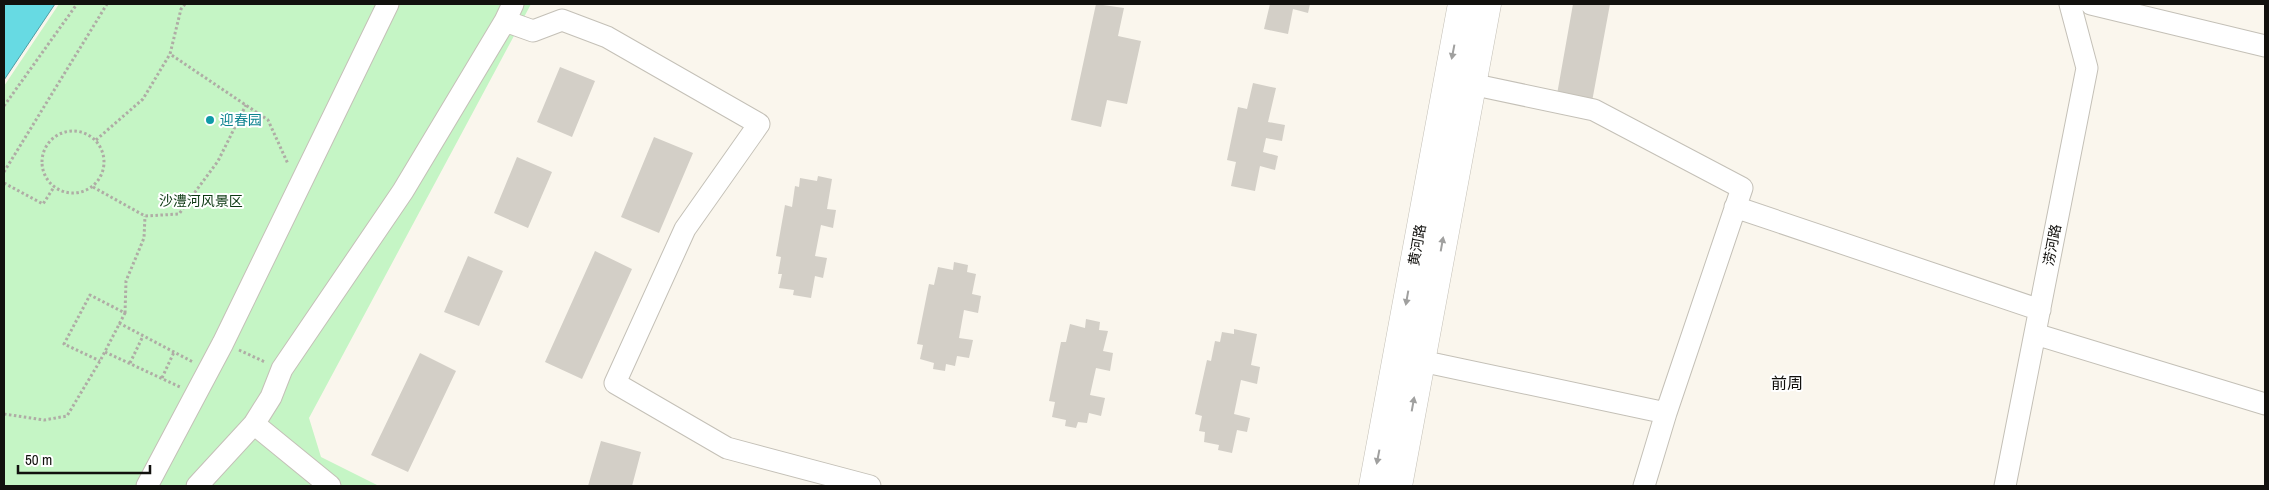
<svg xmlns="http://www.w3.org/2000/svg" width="2269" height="490" viewBox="0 0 2269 490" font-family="'Archivo Narrow','Noto Sans SC',sans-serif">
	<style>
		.green { fill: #c5f5c5 }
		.water { fill: #67dae3; stroke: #4e9ea3 }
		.building { fill: #d3cfc7 }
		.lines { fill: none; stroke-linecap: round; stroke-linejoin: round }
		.minor-casing { stroke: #c4c0b7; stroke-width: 23 }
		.secondary-casing { stroke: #c4c0b7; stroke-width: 29 }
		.path { stroke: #afaca5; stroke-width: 3; stroke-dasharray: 2.5 2.5; stroke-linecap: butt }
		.minor { stroke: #fff; stroke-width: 21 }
		.secondary { stroke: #fff; stroke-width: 28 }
		.oneway { fill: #a0a09f }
		.culture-dot { fill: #0f9aa8; stroke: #fff; stroke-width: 2 }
		.labels { text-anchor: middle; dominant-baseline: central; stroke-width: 4; stroke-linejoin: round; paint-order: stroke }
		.culture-label { font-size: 14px; fill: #0d838f; stroke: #fff; text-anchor: start }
		.park-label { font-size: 14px; fill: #0c3812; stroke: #fff }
		.street-label { font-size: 14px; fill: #12110e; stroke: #fff }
		.quarter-label { font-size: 16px; fill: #12110e; stroke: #fff }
	</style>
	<rect width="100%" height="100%" fill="#faf6ed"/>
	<path class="green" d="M59,4H531L309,418L321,457L379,486H4V86Z"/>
	<path class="water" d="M4,4H55L4,80Z"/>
	<path class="building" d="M1096,4L1124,8L1118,36L1141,41L1127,104L1107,100L1101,127L1071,120Z
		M1270,4H1310L1308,13L1293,9L1288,34L1264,29Z
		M1573,4H1610L1591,107L1556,100Z
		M560,67L595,81L572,137L537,122Z
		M1253,83L1276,88L1268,122L1285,125L1282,141L1266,138L1263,152L1278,156L1275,170L1260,166L1255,191L1231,186L1236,162L1227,160L1238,107L1247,109Z
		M654,137L693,153L659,233L621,217Z
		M517,157L552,172L528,228L494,213Z
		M818,176L832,179L827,209L836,210L833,228L821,225L815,256L827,258L823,278L815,276L811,298L793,295L794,290L779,288L782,274H778L781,257L776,256L785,205L792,207L795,186L799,187L800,178L817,181Z
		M595,251L632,269L582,379L545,362Z
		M468,256L503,271L479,326L444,312Z
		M954,262L968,265L967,272L976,274L972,294L981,296L978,313L964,310L959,338L973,340L969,358L957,356L955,366L946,364L945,371L933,369L934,363L920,359L923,345L917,344L929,284L934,285L938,267L953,270Z
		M1086,319L1100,322L1099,330L1108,331L1103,351L1113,353L1110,371L1096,368L1090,395L1105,398L1101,416L1089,413L1087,423L1078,422L1076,428L1065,426L1066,420L1052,417L1055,402L1049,401L1061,342H1066L1070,324L1085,328Z
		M1234,329L1257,334L1251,365L1260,367L1257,384L1241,380L1234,414L1250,418L1247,432L1237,430L1232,453L1218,450L1219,445L1204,442L1205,432L1199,431L1202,416L1195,414L1207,360L1211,361L1215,341L1220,342L1222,332L1234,334Z
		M420,353L456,371L408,472L371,455Z
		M601,441L641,452L632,486H588Z"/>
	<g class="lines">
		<defs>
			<path id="minor" d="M2091,4L2265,46
				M505,21L533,31L562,20L607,37L759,124L685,229L615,383L727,448L870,486
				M1471,84L1594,110L1742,188L1666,413L1644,486
				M1735,207L2040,310
				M2035,334L2265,404
				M1407,358L1666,413
				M254,424L330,486
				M147,486L223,343L388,4
				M197,486L254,424L271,397L282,369L403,191L505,21L513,4
				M2005,486L2087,68L2070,4"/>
			<path id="secondary" d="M1373,486L1462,4
				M1398,486L1487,4"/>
		</defs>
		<use href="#minor" class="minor-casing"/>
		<use href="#secondary" class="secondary-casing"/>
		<path class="path" d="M185,4L181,9L170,54L268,120L288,164
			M4,106L77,4
			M42 162a31 31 0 1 1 62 0a31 31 0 1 1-62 0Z
			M96,140L143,99L170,54
			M4,172L107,4
			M4,183L43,204L54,187
			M93,187L145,216L179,214L218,161L246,105
			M125,313L126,281L144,238L145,216
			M119,323L193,362
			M239,350L265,362
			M105,352L180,387
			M130,363L143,336
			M162,378L174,352
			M4,414L44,420L67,416L100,361L125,313L90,295L64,344L100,361"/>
		<use href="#minor" class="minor"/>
		<use href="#secondary" class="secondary"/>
	</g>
	<defs><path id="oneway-solid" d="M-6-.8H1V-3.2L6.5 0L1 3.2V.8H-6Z" transform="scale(1.25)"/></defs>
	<g class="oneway">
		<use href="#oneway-solid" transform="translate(1453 52) rotate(101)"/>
		<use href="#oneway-solid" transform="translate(1442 244) rotate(-80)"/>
		<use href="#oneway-solid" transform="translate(1407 298) rotate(100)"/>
		<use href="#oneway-solid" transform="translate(1413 404) rotate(-80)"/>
		<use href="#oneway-solid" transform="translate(1378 457) rotate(101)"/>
	</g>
	<circle class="culture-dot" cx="210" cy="120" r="5"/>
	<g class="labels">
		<g class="culture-label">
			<text x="220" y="120">迎春园</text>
		</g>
		<g class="park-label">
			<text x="201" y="201">沙澧河风景区</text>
		</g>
		<g class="street-label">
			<text transform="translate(1417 245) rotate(-80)">黄河路</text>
			<text transform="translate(2052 245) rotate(-79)">涝河路</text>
		</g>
		<g class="quarter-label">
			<text x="1787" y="383">前周</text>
		</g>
	</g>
	<rect width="2269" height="490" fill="none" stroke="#12110e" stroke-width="10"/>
	<path d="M18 465v8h132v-8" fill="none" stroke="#12110e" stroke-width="2.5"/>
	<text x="25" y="465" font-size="15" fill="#12110e" stroke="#ffffff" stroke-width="4" paint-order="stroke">50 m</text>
</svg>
